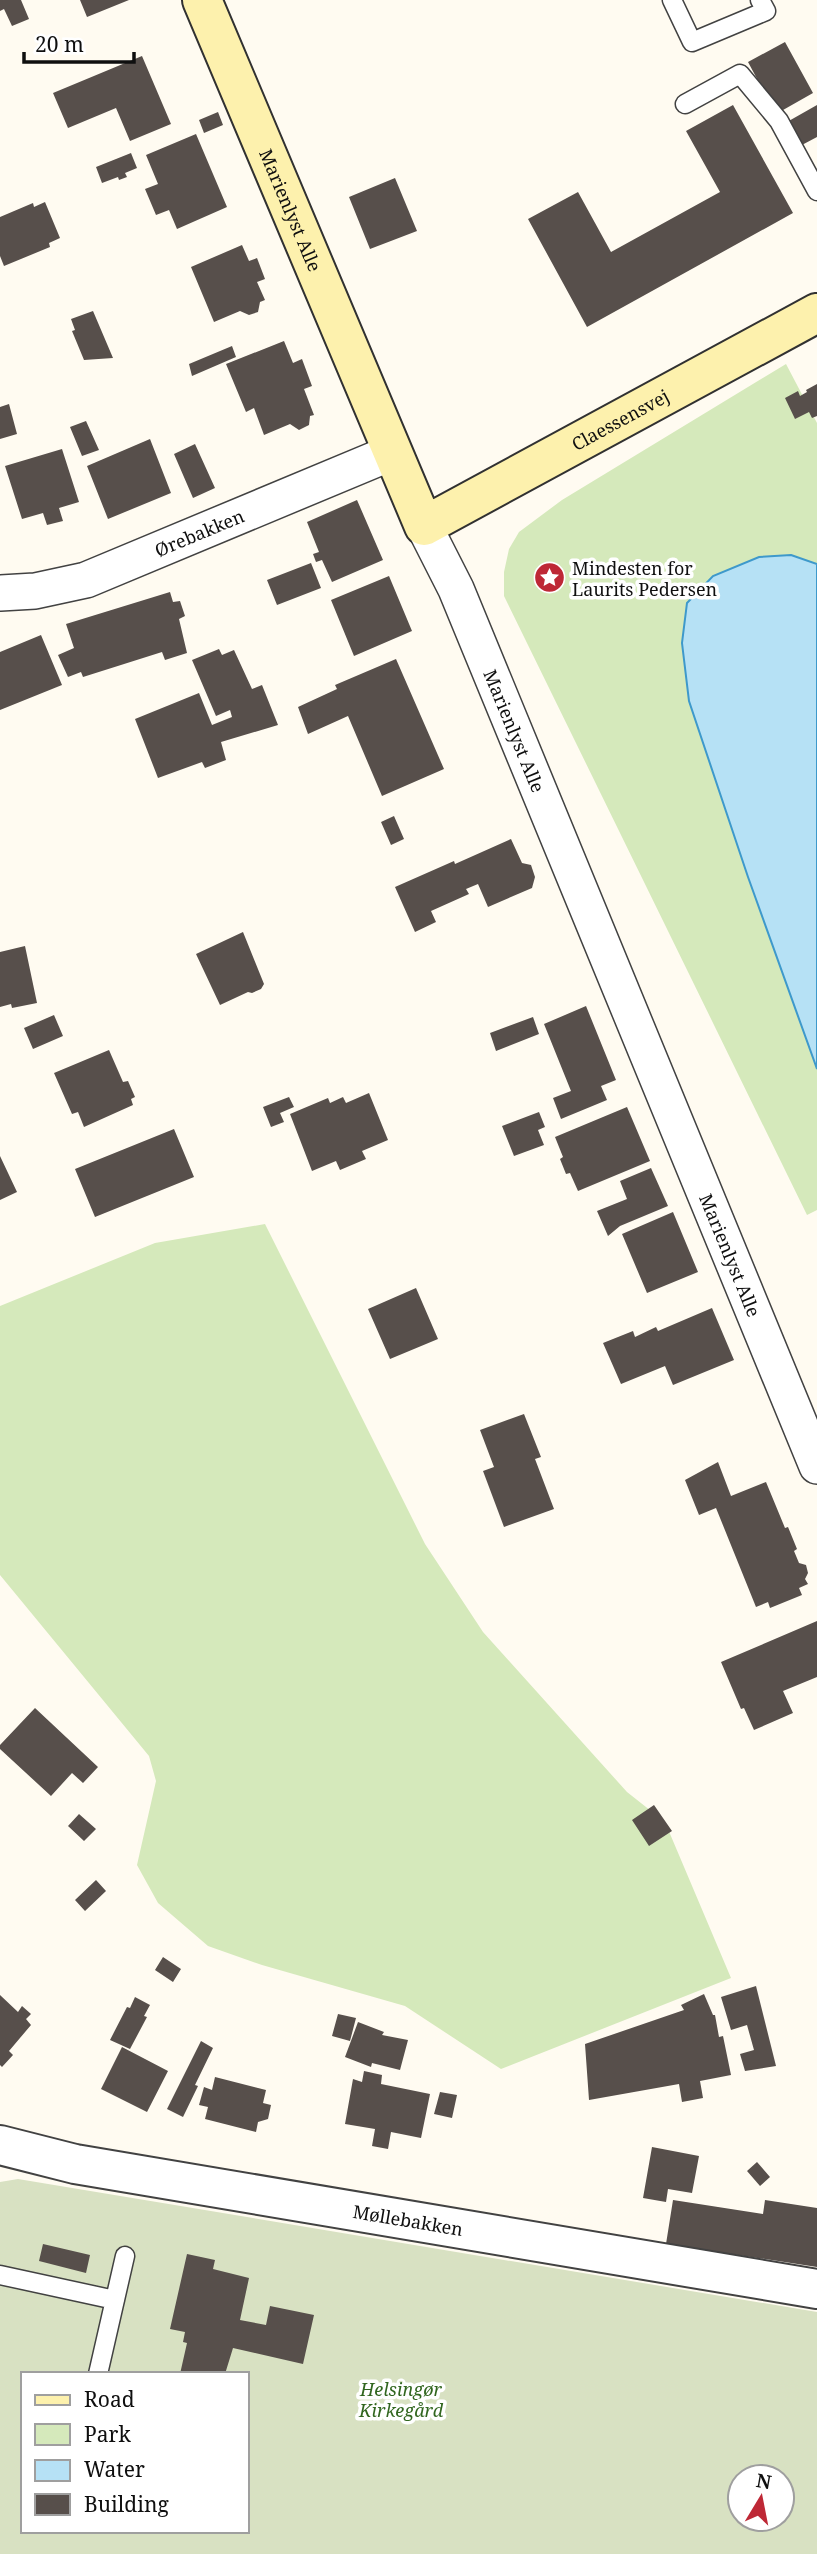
<svg xmlns="http://www.w3.org/2000/svg" width="817" height="2554" viewBox="0 0 817 2554" font-family="'Noto Serif',serif">
	<style>
		.green { fill: #d5e9bb }
		.cemetery { fill: #d8e1c2; fill-rule: evenodd }
		.water { fill: #b6e1f5; stroke: #3e99cb; stroke-width: 2 }
		.building { fill: #574f4b }
		.lines { fill: none; stroke-linecap: round; stroke-linejoin: round }
		.service-casing { stroke: #424242; stroke-width: 21 }
		.minor-casing { stroke: #424242; stroke-width: 38 }
		.tertiary-casing { stroke: #424242; stroke-width: 42 }
		.secondary-casing { stroke: #313131; stroke-width: 42 }
		.service { stroke: #fff; stroke-width: 18 }
		.minor { stroke: #fff; stroke-width: 35 }
		.tertiary { stroke: #fff; stroke-width: 38 }
		.secondary { stroke: #fdf1ad; stroke-width: 38 }
		.labels { text-anchor: middle; dominant-baseline: central; stroke-width: 7; stroke-linejoin: round; paint-order: stroke }
		.street-label { font-size: 18px; fill: #0f0f0f; stroke: #fff }
		.poi-label { font-size: 18px; fill: #0f0f0f; stroke: #fff; text-anchor: start }
		.park-label { font-size: 18px; font-style: italic; fill: #31661f; stroke: #fff }
	</style>
	<rect width="100%" height="100%" fill="#fffbf1"/>
	<path class="green" d="M786,364L817,423V1210L807,1215L504,596V572L509,549L519,532L562,500Z
		M265,1224L425,1544L483,1632L627,1792L665,1822L731,1978L501,2069L405,2006L262,1965L208,1946L158,1903L137,1865L156,1781L149,1756L0,1575V1306L155,1243Z"/>
	<path class="cemetery" d="M18,2179L817,2312V2554H0V2182ZM23,2374H247V2531H23ZM740,2477H782V2519H740Z"/>
	<path class="water" d="M791,555L817,564V1069L748,877L689,701L682,643L687,603L713,576L759,557Z"/>
	<path class="building" d="M0,0H21L29,19L12,26L4,9L0,11Z
		M80,0H129L87,17Z
		M785,42L813,93L776,114L748,62Z
		M142,56L171,124L130,141L116,108L68,128L53,93Z
		M733,105L793,213L587,327L528,219L578,192L611,252L720,192L686,131Z
		M817,105V137L800,146L787,122Z
		M218,112L223,125L204,133L199,120Z
		M196,134L227,207L177,229L169,210L156,215L145,189L158,184L146,155Z
		M131,153L137,168L125,173L127,177L119,180L118,177L102,183L96,167Z
		M395,178L417,231L370,249L349,197Z
		M45,202L60,238L49,243L50,247L4,266L0,256V217L33,203L34,207Z
		M242,245L249,261L257,258L265,279L257,282L265,300L260,302L258,312L249,315L240,311L214,322L191,267Z
		M93,311L113,358L84,360L72,331L75,330L71,319Z
		M284,341L293,363L302,359L312,386L304,389L314,415L310,416L309,425L299,430L290,424L264,435L254,408L246,412L226,364Z
		M232,346L236,357L192,376L189,364Z
		M817,384V416L812,418L809,412L795,419L785,398L798,391L800,396L807,392L806,390Z
		M9,404L17,434L0,439V407Z
		M86,421L99,450L82,456L70,427Z
		M150,439L171,493L108,519L87,466Z
		M195,444L215,488L193,498L174,454Z
		M62,449L79,502L59,508L63,521L47,525L43,513L22,519L5,466Z
		M357,500L383,560L332,582L322,560L316,562L313,554L319,552L307,522Z
		M311,563L321,588L277,605L267,580Z
		M389,576L412,631L354,656L331,600Z
		M170,592L173,602L180,601L185,616L179,619L187,653L165,660L162,652L83,677L81,672L68,677L58,655L74,648L66,624Z
		M41,635L62,685L0,710V652Z
		M219,649L222,655L234,650L252,689L262,685L278,725L221,742L226,760L205,768L202,762L158,778L135,719L199,693L212,725L232,717L230,710L216,716L192,660Z
		M396,659L444,769L382,796L348,716L308,734L298,707L337,689L335,685Z
		M394,816L404,839L391,845L381,822Z
		M511,839L522,863L531,865L535,877L532,888L488,907L478,884L466,889L469,894L431,911L436,922L415,932L395,887L454,861L455,864Z
		M243,932L264,984L261,989L252,993L248,992L220,1005L196,954Z
		M25,946L37,1003L12,1008L11,1004L0,1007V952Z
		M586,1006L616,1080L601,1086L607,1100L561,1119L553,1098L571,1091L544,1024Z
		M54,1015L63,1036L33,1049L24,1028Z
		M533,1017L539,1034L496,1051L490,1033Z
		M109,1050L123,1082L128,1081L135,1097L131,1099L133,1105L84,1127L78,1112L72,1114L54,1073Z
		M369,1093L388,1140L362,1151L366,1159L340,1170L336,1161L312,1171L290,1114L328,1098L330,1103L343,1097L346,1103Z
		M289,1097L294,1107L280,1113L284,1122L271,1127L263,1107Z
		M627,1107L650,1161L578,1191L570,1173L566,1174L560,1159L563,1157L555,1137Z
		M539,1112L545,1127L538,1130L544,1145L514,1156L502,1126Z
		M174,1129L194,1177L95,1217L75,1169Z
		M0,1156L17,1192L0,1200Z
		M651,1168L668,1206L620,1226L608,1236L597,1211L627,1199L620,1181Z
		M673,1212L698,1272L647,1293L622,1234Z
		M416,1288L438,1339L390,1359L368,1309Z
		M712,1308L734,1360L673,1385L665,1366L621,1384L603,1343L633,1331L635,1337L656,1327L658,1331Z
		M524,1414L541,1457L535,1459L554,1509L504,1527L483,1471L494,1467L480,1430Z
		M718,1462L731,1496L766,1482L785,1528L788,1527L797,1549L794,1551L799,1563L806,1565L808,1573L805,1579L808,1584L799,1588L802,1595L770,1608L768,1602L756,1607L716,1508L699,1515L685,1480Z
		M817,1621V1677L783,1691L793,1713L754,1730L744,1708L741,1709L721,1662Z
		M35,1708L98,1767L83,1783L72,1773L51,1796L0,1749V1745Z
		M654,1805L672,1831L649,1846L632,1820Z
		M79,1814L96,1829L84,1841L68,1826Z
		M96,1880L106,1891L85,1911L75,1900Z
		M163,1957L181,1969L173,1982L155,1970Z
		M756,1986L776,2066L745,2071L740,2054L754,2050L747,2025L731,2030L721,1997Z
		M704,1994L713,2015H715L719,2037L723,2036L731,2075L700,2081L703,2098L682,2102L679,2084L589,2100L585,2044L684,2010L681,2005Z
		M0,1995L18,2012L22,2006L31,2014L26,2019L31,2025L9,2051L13,2055L2,2067L0,2065Z
		M135,1997L150,2005L144,2016L147,2017L130,2049L110,2040L127,2007L130,2008Z
		M338,2014L356,2018L350,2041L332,2036Z
		M358,2022L384,2032L382,2035L408,2040L400,2070L372,2063L371,2067L345,2057Z
		M201,2041L213,2048L195,2085L198,2086L183,2117L167,2109Z
		M122,2047L168,2071L147,2112L101,2089Z
		M364,2071L382,2075L381,2084L430,2094L421,2138L391,2132L388,2149L372,2146L375,2129L345,2124L353,2079L362,2082Z
		M215,2077L266,2090L263,2103L271,2105L268,2119L258,2122L256,2132L205,2119L208,2107L199,2105L204,2087L212,2090Z
		M440,2092L457,2095L452,2118L434,2114Z
		M652,2147L699,2156L692,2193L668,2189L666,2202L643,2198Z
		M757,2162L770,2177L760,2186L747,2171Z
		M673,2200L763,2214L765,2200L817,2208V2267L666,2244Z
		M43,2244L90,2255L86,2273L39,2261Z
		M187,2254L215,2260L213,2269L249,2278L240,2320L266,2325L270,2306L314,2315L303,2364L233,2348L225,2374H180L187,2343L183,2342L185,2332L170,2329Z"/>
	<g class="lines">
		<defs>
			<path id="service" d="M672,0L692,42L766,11L760,0
				M685,104L740,74L779,121L817,191
				M0,2275L115,2300
				M98,2374L125,2256"/>
			<g id="minor">
				<path id="s1" d="M424,526L456,589L817,1466"/>
				<path id="s2" d="M0,593L35,591L86,580L393,452"/>
			</g>
			<g id="tertiary">
				<path id="s3" d="M0,2145L75,2164L817,2289"/>
			</g>
			<g id="secondary">
				<path id="s4" d="M202,0L424,526L817,313"/>
			</g>
		</defs>
		<use href="#service" class="service-casing"/>
		<use href="#minor" class="minor-casing"/>
		<use href="#tertiary" class="tertiary-casing"/>
		<use href="#secondary" class="secondary-casing"/>
		<use href="#service" class="service"/>
		<use href="#minor" class="minor"/>
		<use href="#tertiary" class="tertiary"/>
		<use href="#secondary" class="secondary"/>
	</g>
	<defs>
		<symbol id="sight-disc" viewBox="-11 -11 22 22"><circle r="9.5" fill="#be2836" stroke="#fff"/><path d="M0-6L1.8-2.2L6-1.7L2.9 1.2L3.7 5.4L0 3.3L-3.7 5.4L-2.9 1.2L-6-1.7L-1.8-2.2Z" fill="#fff"/></symbol>
	</defs>
	<g fill-rule="evenodd">
		<use href="#sight-disc" x="532" y="560" width="35" height="35"/>
	</g>
	<g class="labels">
		<g class="street-label">
			<text stroke="none"><textPath href="#s4" startOffset="228">Marienlyst Alle</textPath></text>
			<text stroke="none"><textPath href="#s4" startOffset="794">Claessensvej</textPath></text>
			<text stroke="none"><textPath href="#s2" startOffset="210">Ørebakken</textPath></text>
			<text stroke="none"><textPath href="#s1" startOffset="224">Marienlyst Alle</textPath></text>
			<text stroke="none"><textPath href="#s1" startOffset="791">Marienlyst Alle</textPath></text>
			<text stroke="none"><textPath href="#s3" startOffset="415">Møllebakken</textPath></text>
		</g>
		<g class="poi-label">
			<text x="572" y="568">Mindesten for<tspan x="572" dy="21">Laurits Pedersen</tspan></text>
		</g>
		<g class="park-label">
			<text x="401" y="2389">Helsingør<tspan x="401" dy="21">Kirkegård</tspan></text>
		</g>
	</g>
	<rect x="21" y="2372" width="228" height="161" fill="#ffffff" stroke="#9f9f9f" stroke-width="2"/>
	<rect x="35" y="2395" width="35" height="10" fill="#fdf1ad" stroke="#9f9f9f" stroke-width="2"/>
	<text x="84" y="2407" font-size="21" fill="#0f0f0f">Road</text>
	<rect x="35" y="2424" width="35" height="21" fill="#d5e9bb" stroke="#9f9f9f" stroke-width="2"/>
	<text x="84" y="2442" font-size="21" fill="#0f0f0f">Park</text>
	<rect x="35" y="2460" width="35" height="21" fill="#b6e1f5" stroke="#9f9f9f" stroke-width="2"/>
	<text x="84" y="2477" font-size="21" fill="#0f0f0f">Water</text>
	<rect x="35" y="2494" width="35" height="21" fill="#574f4b" stroke="#9f9f9f" stroke-width="2"/>
	<text x="84" y="2512" font-size="21" fill="#0f0f0f">Building</text>
	<g transform="translate(761 2498) rotate(10)"><circle r="33" fill="#ffffff" stroke="#9f9f9f" stroke-width="2"/>
	<path d="M0-5L12 26L0 18L-12 26Z" fill="#be2836"/>
	<text y="-10" font-size="19" font-weight="bold" text-anchor="middle" fill="#0f0f0f">N</text>
	</g>
	<path d="M24 52v10h110v-10" fill="none" stroke="#0f0f0f" stroke-width="3.5"/>
	<text x="35" y="52" font-size="21" fill="#0f0f0f" stroke="#ffffff" stroke-width="5" paint-order="stroke">20 m</text>
</svg>
